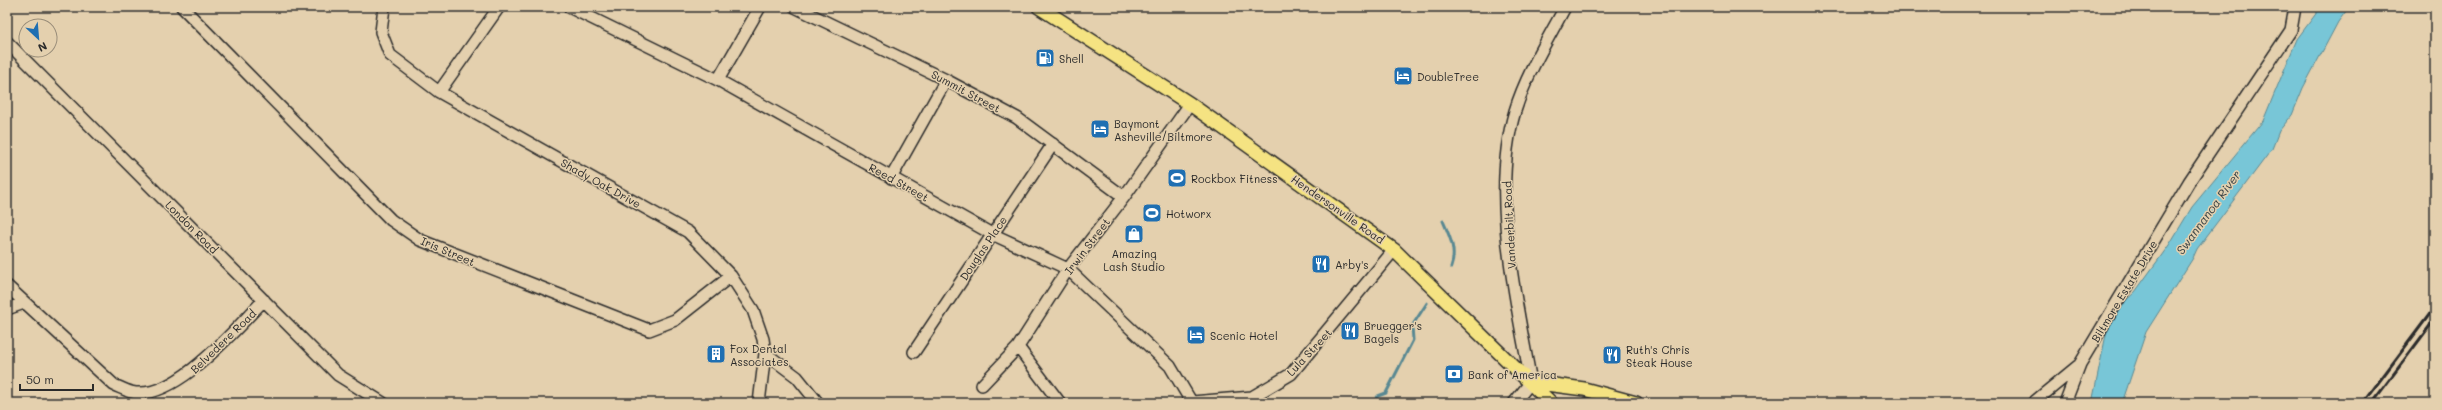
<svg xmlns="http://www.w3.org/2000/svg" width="2442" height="410" viewBox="0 0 2442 410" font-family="Mali,sans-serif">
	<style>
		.water { fill: #78c6d7; stroke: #598892 }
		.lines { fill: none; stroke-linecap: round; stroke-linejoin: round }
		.stream { stroke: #598892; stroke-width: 3 }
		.minor-casing { stroke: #2b2b2b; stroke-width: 14 }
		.major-casing { stroke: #2b2b2b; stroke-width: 16 }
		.minor { stroke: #e4d0ae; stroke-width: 11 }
		.major { stroke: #f5e382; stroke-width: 13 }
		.rail { stroke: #2b2b2b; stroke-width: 3 }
		.labels { text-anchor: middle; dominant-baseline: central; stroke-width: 3; stroke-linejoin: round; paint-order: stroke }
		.poi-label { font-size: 11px; fill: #2b2b2b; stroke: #e4d0ae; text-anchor: start }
		.street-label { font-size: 11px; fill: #2b2b2b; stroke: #e4d0ae }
		.water-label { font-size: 12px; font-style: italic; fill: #374245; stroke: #e4d0ae }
	</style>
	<rect width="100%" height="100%" fill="#e4d0ae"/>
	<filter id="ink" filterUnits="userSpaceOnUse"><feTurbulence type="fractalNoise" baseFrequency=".025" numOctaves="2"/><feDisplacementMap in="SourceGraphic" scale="8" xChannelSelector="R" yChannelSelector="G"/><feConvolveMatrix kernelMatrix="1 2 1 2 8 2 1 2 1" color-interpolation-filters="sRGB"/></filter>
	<g filter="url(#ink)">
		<path class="water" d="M2321,7H2349L2338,22L2303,88L2292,115L2279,131L2272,149L2197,249L2193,258L2146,332L2122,403H2092L2110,315L2135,292L2169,245L2192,207L2263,121L2297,39Z"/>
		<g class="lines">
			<path class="stream" d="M1443,221C1450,237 1457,251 1451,267
				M1373,403L1378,396L1386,393L1413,340L1412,326L1427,303"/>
			<defs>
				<path id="minor" d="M182,7L391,220L420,240L649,330L675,320L731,276
					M384,7L381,32L390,55L439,92L688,232L731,276L753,310L763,339L765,353L759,403
					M569,7L718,80L992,234L1068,269L1170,366L1192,403
					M795,7L946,80L1017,118L1124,197
					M7,42L338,375L383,403
					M718,80L760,7
					M439,92L499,7
					M891,178L946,80
					M7,286L114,385C119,387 125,390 131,392C174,403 236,328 264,300
					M7,309L24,303
					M1018,347L1060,403
					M914,352L1053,144
					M765,353L797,377L818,403
					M982,385L1018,347L1068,269L1124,197L1190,104
					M1192,402L1252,397L1291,374L1394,250
					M1514,403L1531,382C1516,299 1490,193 1515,111C1526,75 1547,41 1565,7
					M2033,403L2078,366
					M2065,403L2080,364L2189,182L2291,30L2295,7"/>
				<path id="major" d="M1039,7L1190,104L1394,250L1551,403
					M1531,382L1584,389L1636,403"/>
			</defs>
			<use href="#minor" class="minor-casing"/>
			<use href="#major" class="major-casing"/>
			<use href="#minor" class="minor"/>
			<use href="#major" class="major"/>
			<path class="rail" d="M2363,403L2435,307
				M2372,403L2435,319"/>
		</g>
	</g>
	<defs>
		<symbol id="fuel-square" viewBox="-11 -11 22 22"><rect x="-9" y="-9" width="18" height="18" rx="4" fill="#1f6fb2" stroke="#e4d0ae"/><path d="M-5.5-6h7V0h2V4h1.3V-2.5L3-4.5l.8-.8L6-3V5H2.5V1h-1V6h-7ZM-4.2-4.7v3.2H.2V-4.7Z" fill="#fff"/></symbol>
		<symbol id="hotel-square" viewBox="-11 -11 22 22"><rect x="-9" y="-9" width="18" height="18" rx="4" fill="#1f6fb2" stroke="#e4d0ae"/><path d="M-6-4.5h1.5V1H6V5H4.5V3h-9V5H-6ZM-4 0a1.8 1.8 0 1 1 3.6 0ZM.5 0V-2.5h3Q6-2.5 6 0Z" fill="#fff"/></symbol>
		<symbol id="stadium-square" viewBox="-11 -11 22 22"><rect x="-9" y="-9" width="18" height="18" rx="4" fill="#1f6fb2" stroke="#e4d0ae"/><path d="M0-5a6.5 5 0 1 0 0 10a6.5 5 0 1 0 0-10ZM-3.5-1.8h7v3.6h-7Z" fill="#fff"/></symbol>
		<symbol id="shop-square" viewBox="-11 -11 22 22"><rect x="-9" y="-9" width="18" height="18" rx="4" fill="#1f6fb2" stroke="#e4d0ae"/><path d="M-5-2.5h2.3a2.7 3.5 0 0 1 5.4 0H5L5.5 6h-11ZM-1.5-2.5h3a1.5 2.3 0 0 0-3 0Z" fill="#fff"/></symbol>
		<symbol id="restaurant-square" viewBox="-11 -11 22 22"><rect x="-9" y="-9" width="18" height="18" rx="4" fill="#1f6fb2" stroke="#e4d0ae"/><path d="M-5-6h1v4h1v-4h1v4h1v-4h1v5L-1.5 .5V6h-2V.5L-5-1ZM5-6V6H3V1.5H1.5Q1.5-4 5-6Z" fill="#fff"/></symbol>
		<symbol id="building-square" viewBox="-11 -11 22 22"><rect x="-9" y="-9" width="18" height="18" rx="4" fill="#1f6fb2" stroke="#e4d0ae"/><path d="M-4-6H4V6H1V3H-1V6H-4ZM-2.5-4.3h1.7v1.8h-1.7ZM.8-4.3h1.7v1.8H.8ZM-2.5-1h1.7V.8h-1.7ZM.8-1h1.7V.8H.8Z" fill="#fff"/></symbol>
		<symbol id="bank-square" viewBox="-11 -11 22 22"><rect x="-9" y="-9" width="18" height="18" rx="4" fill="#1f6fb2" stroke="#e4d0ae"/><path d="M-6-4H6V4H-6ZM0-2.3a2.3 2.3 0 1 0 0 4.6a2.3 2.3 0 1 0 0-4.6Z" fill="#fff"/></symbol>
	</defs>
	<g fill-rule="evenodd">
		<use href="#fuel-square" x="1034" y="47" width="22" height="22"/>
		<use href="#hotel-square" x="1392" y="65" width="22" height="22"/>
		<use href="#hotel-square" x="1089" y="118" width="22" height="22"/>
		<use href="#stadium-square" x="1166" y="167" width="22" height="22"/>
		<use href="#stadium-square" x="1141" y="202" width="22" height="22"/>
		<use href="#shop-square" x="1123" y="223" width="22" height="22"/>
		<use href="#restaurant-square" x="1310" y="253" width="22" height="22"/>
		<use href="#restaurant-square" x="1339" y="320" width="22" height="22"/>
		<use href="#hotel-square" x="1185" y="324" width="22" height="22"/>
		<use href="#building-square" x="705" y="343" width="22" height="22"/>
		<use href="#restaurant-square" x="1601" y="344" width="22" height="22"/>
		<use href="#bank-square" x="1443" y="363" width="22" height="22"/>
	</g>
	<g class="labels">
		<g class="poi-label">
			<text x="1059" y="58">Shell</text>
			<text x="1417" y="76">DoubleTree</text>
			<text x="1114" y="123">Baymont<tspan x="1114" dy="13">Asheville/Biltmore</tspan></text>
			<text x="1191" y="178">Rockbox Fitness</text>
			<text x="1166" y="213">Hotworx</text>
			<text x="1134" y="253" text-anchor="middle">Amazing<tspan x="1134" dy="13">Lash Studio</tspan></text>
			<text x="1335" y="264">Arby's</text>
			<text x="1364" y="325">Bruegger's<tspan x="1364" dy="13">Bagels</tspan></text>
			<text x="1210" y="335">Scenic Hotel</text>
			<text x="730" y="348">Fox Dental<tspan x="730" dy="13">Associates</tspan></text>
			<text x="1626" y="349">Ruth's Chris<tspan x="1626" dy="13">Steak House</tspan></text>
			<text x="1468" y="374">Bank of America</text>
		</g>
		<g class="street-label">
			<text transform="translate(966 91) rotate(28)">Summit Street</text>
			<text transform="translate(899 182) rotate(29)">Reed Street</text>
			<text transform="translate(601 183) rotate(29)">Shady Oak Drive</text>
			<text transform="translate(1338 209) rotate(35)">Hendersonville Road</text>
			<text transform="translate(1509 225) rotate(-93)">Vanderbilt Road</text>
			<text transform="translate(192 227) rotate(45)">London Road</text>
			<text transform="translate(1087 246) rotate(-53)">Irwin Street</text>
			<text transform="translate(983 248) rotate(-56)">Douglas Place</text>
			<text transform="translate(448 251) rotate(23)">Iris Street</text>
			<text transform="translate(2124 291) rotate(-59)">Biltmore Estate Drive</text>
			<text transform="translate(223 341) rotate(-44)">Belvedere Road</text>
			<text transform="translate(1309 352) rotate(-47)">Lula Street</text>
		</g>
		<g class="water-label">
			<text transform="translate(2208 212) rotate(-54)">Swannanoa River</text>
		</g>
	</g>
	<rect width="2442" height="410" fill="none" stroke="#e4d0ae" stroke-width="24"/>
	<rect x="12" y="12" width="2418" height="386" fill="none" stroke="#2b2b2b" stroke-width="1.5" filter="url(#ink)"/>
	<g transform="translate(38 38) rotate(154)"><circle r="19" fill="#e4d0ae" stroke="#9a8e7a"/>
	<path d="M0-3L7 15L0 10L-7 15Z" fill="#1f6fb2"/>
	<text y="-6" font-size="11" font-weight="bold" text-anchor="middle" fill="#2b2b2b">N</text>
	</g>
	<path d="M20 384v6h73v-6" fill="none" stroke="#2b2b2b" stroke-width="2"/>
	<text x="26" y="384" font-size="12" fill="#2b2b2b" stroke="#e4d0ae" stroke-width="3" paint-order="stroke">50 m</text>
</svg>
